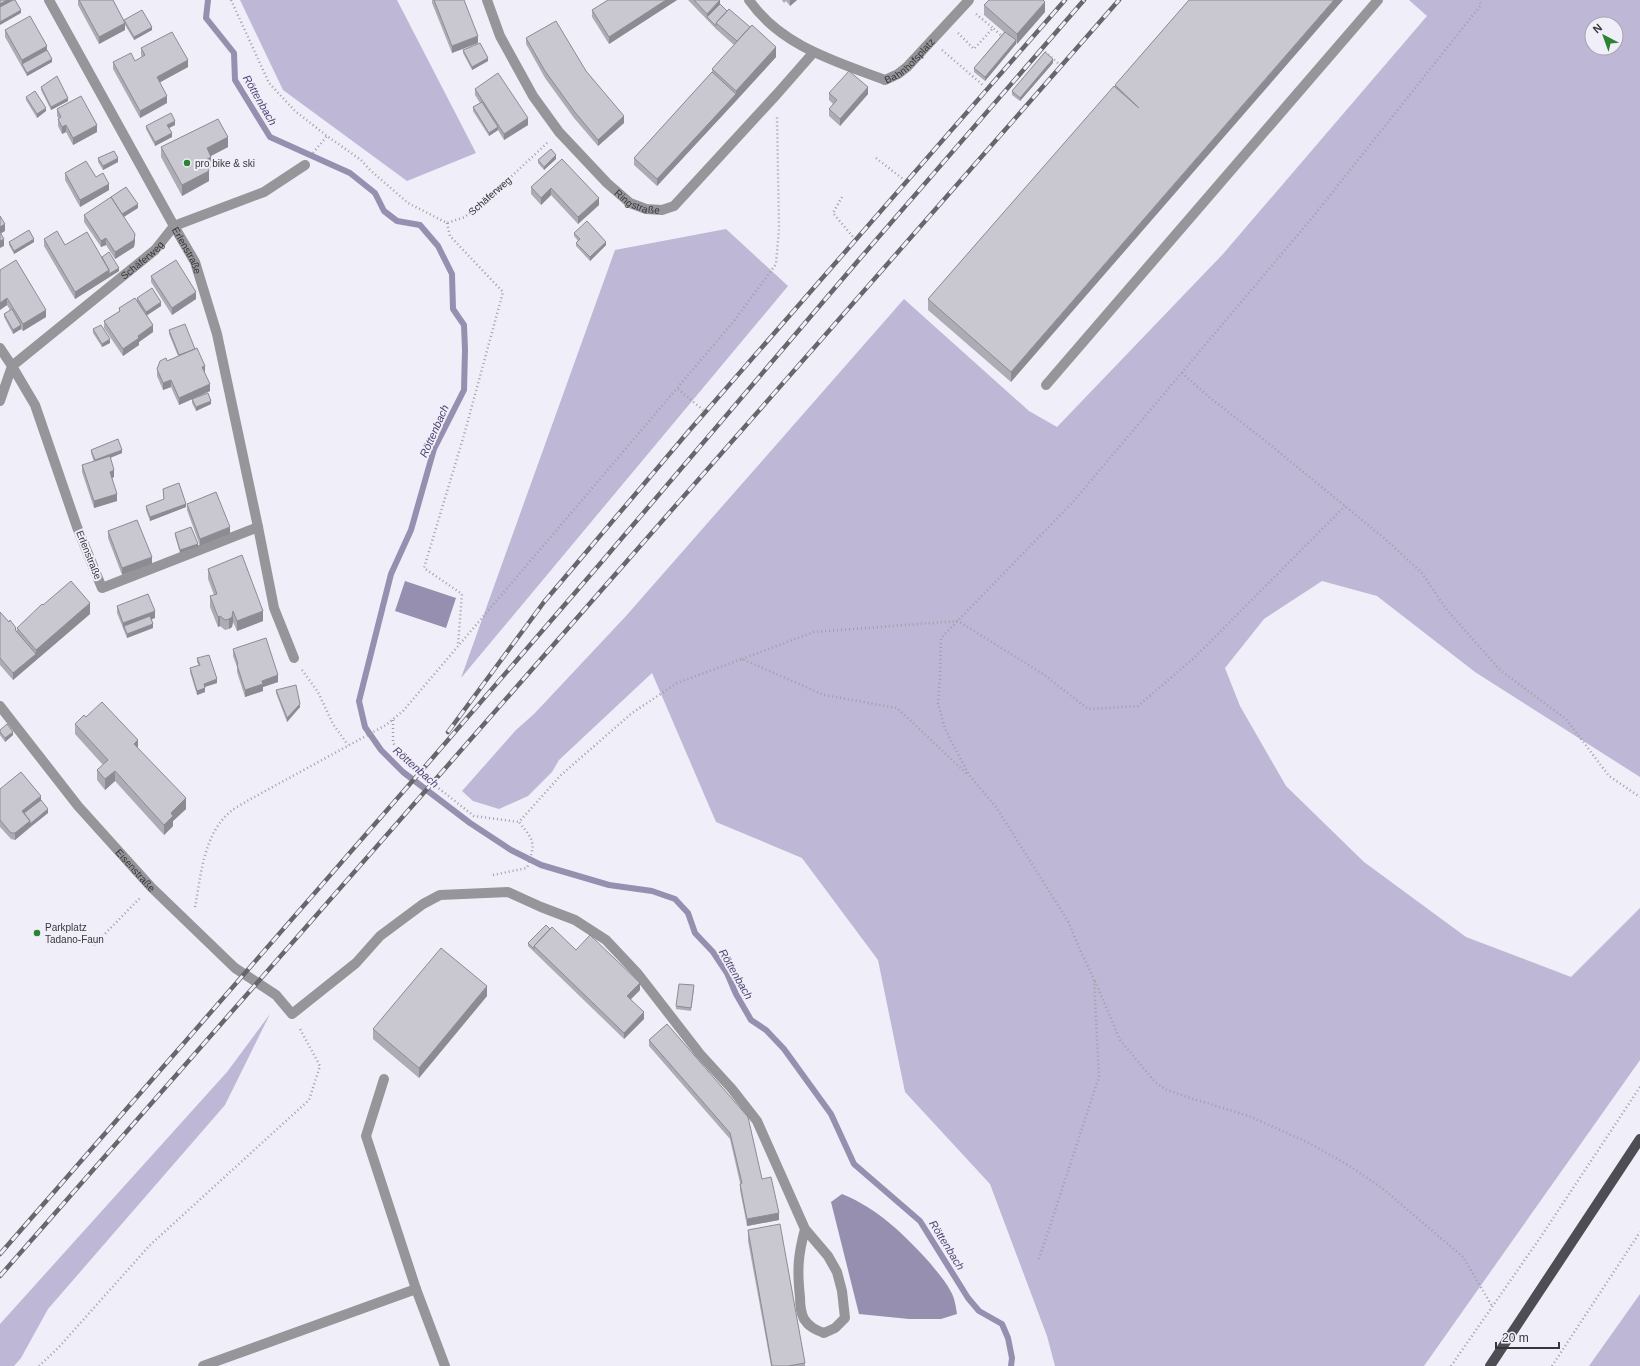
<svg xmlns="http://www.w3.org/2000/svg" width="1640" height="1366" viewBox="0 0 1640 1366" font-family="Helvetica,sans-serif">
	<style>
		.green { fill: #beb7d6; fill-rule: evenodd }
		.water { fill: #968faf }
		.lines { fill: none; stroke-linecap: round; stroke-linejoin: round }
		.stream { stroke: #968faf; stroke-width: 6 }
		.path { stroke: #a09fa6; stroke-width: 2.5; stroke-dasharray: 1 3; stroke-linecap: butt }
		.minor { stroke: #96969a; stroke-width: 10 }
		.major { stroke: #4f4d54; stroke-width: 10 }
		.rail-casing { stroke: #67666b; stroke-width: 4.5 }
		.rail { stroke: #f0eef8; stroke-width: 3; stroke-dasharray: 9; stroke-linecap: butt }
		.wall { fill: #adabb3 }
		.shaded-wall { fill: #8d8b92 }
		.building { fill: #c9c7d0; stroke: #8d8b92 }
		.poi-dot { fill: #2a8434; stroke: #f0eef8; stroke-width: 1.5 }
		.labels { text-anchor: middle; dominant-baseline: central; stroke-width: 4; stroke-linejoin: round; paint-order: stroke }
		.street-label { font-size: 10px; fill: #37373a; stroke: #f0eef8 }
		.poi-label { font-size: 10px; fill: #37373a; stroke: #f0eef8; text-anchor: start }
		.water-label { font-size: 11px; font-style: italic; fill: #524675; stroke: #f0eef8 }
	</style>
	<rect width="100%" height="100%" fill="#f0eef8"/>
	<path class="green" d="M240,0H397L476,153L407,181L283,90Z
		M1409,0H1640V777L1475,672L1377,596L1322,581L1264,619L1225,668L1240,706L1286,786L1364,862L1466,937L1571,977L1640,908V1060L1424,1366H1055L1047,1336L990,1184L905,1092L878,960L802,858L716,822L652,673L559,760L552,772L528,796L499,809L473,801L462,791L516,730L534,714L626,616L904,299L1029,411L1057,427L1223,254L1427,16ZM1592,24H1616V48H1592Z
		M726,229L788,286L461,678L615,250Z
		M270,1014L225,1105L48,1309L21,1358L14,1366H0V1324L227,1072Z
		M1640,1294V1366H1589Z"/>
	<path class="water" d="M405,581L456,598L446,628L395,611Z
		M842,1194C877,1208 905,1235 930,1263C938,1273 948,1284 953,1296C955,1301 956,1308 957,1314L941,1319H909L859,1314L831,1202Z"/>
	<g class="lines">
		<path class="stream" d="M208,0L206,18L234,53L235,80L270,137L350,173L375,193L384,211L397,221L420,225L438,246L452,274L453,309L464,325L465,350L464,390L434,449L411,530L391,574L359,701L365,727L381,750L403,772L470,823L511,850L541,865L609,885L652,891L675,899L688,913L695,933L713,952L727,973L736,994L751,1020L766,1030L784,1049L831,1114L854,1164L920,1221L968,1298L979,1311L1002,1324L1008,1338L1012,1358L1011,1366"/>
		<g class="path">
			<path id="s1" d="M231,0L269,83L295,111L327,136L361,160L370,170L408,203L447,223L465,217L513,175L548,142"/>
			<path d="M976,14L993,28"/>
			<path d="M958,33L974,49L993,28L1004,38"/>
			<path d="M942,50L984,86"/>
			<path d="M1045,52L1058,63"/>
			<path d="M313,153L327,136"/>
			<path d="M876,158L903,179"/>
			<path d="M842,197L833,213L853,237"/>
			<path d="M447,223L450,236L503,292L464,435L424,568L462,594L458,644"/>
			<path d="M1182,373L1209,397L1263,439L1384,538L1421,572L1447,610L1500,670L1566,719L1609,776L1640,797"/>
			<path d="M678,389L703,410"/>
			<path d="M742,659L814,632L958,621L1043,674L1088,709L1138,706L1195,657L1345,506"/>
			<path d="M302,670L318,692L333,724L348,745"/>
			<path d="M393,720V743L409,765L474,816L519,822"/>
			<path d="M493,875L527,868C535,843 536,843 519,822L561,775L632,713L677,683L742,659L824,695L897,708L967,774"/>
			<path d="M195,907C201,876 203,836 229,813C234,808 241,805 247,801L386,725L403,711L734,321L776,264L779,229L777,116"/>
			<path d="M94,945L141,897"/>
			<path d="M1095,981L1120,1040L1155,1082L1165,1089L1187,1097L1249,1116L1309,1143L1348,1165L1382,1188L1463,1257L1492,1306"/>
			<path d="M1039,1259L1099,1077L1094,979L1081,952L1068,921L996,807L969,775L945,729L938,703L940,677L941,638L1072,503L1312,218L1481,5L1479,0"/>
			<path d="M39,1366L59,1347L149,1246L309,1100L320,1066L299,1027"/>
			<path d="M1451,1366L1540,1238L1640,1087"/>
			<path d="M1552,1366L1640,1232"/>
		</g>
		<g class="minor">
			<path id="s2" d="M49,0L174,226L195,262L217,334L258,527L102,588L77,527L35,405L12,366L155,250L174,226L264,192L305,165"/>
			<path id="s3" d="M487,0L500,36L533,96L559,132L607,183L630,203L646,209L662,210L674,206L777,94L813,53"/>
			<path id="s4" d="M749,0C781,46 835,61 885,80L898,74L907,67L969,0"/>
			<path d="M0,348L12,366L0,401"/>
			<path d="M1046,385L1378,0"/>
			<path d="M258,527L274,608L294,658"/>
			<path id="s5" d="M0,706L78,806L151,887L235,968L276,995L292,1014L356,963L380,936L423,904L440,895L508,892L541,907L575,920L606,940L638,974L700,1054L732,1089L757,1121L805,1229L828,1256L837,1272L842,1291L845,1318L835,1328L824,1333C816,1330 809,1327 804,1319C801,1313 800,1304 800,1297C797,1270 798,1255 805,1229"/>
			<path d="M384,1079L366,1136L416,1289"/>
			<path d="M203,1366L416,1289L445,1366"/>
		</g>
		<path class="major" d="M1490,1366L1640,1139"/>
		<defs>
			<path id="rail" d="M448,732L544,602L688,432L1065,0
				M0,1254L429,762L599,565L857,262L1084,0
				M0,1276L1119,0"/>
		</defs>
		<use href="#rail" class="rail-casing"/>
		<use href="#rail" class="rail"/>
	</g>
	<path class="wall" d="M78,0H113L124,21L152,30L134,40L125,25V30L99,44L78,5Z
		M432,0H464L478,43L452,53L432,3Z
		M608,0H677L609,44L592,17V10Z
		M688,0H720V4L727,11L776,57L657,186L634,165V158L712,72V69L734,45L716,29Z
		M782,0H797L790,6L786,1L784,3Z
		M989,0H1043L1045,12L1017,44L1016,42V44L985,81L974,72V68L1004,32L984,15V5Z
		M1189,0L1011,382L928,310V299L1115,86V85Z
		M5,30L52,62L27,76L5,37Z
		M526,38L586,71L624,123L598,146L574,118L545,78L526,44Z
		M141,48L188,67L160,82L167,103L140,118L113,69V62L135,61L142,57L141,55Z
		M463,50L488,61L472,70L463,53Z
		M1053,63L1020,101L1012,95V91Z
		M41,87L68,101L51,110L41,90Z
		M475,89L528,125L504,140L498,130L489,136L473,111V107L480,103L475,95Z
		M829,93L868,94L840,126L829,116V109L833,104L829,100Z
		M26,97L46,111L37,118L26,100Z
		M57,109L97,132L73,145L66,132L62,134L58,126V119H59L57,116Z
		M175,125L169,128L172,137L155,146L146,129V126Z
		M161,147H228L211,156V167L208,169L209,181L182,196L161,157Z
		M98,158L118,162L103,170L98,162Z
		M556,159L544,170L538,163V160Z
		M562,159L599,205L578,224L551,195L541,205L531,194V187Z
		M65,173L96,177L109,190L80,207L65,180Z
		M138,208L124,217L135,241L134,247L115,259L106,245L101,247L84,222V215Z
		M574,233L606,245L590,261L576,246V243L578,241L574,236Z
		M44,239L65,245L102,257L119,271L75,299L44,246Z
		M9,242H34L14,254L9,245Z
		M0,270L46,317L23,331L21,329L13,334L4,317V314L10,310L7,305L0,310Z
		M151,276L196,299L172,315L151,282Z
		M137,298L161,306L147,315L153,332L139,342V345L123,356L104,328V321L119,312V308L137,301Z
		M93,329L110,343L102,347L93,333Z
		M169,330L205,373L210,391L179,405L171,387L163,390L157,376V369L167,361L178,356L169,334Z
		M192,399L211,404L196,411L192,403Z
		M91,450L122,453L110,458L114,477L112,478L117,501L94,508L82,472V465L94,462L91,453Z
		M163,489L186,507L150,521L146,510V506L164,500Z
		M187,504L230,534L200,546L187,510Z
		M108,531L152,564L122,575L108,538Z
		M175,533L198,547L180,553L175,536Z
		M208,569L263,621L237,631L233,622L232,627L229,629L225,630L220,626L218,627L210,607V596L214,595L208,579Z
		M43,605L90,614L13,680L0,665V612L17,631V628Z
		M117,606L155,618L152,619L153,628L127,638L117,613Z
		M233,649L278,682L263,687V691L245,697L237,672V667L233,656Z
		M197,658L217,683L205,687V692L197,695L190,672V668L199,666L197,662Z
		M276,690L300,707L287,722L276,693Z
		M86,717L186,809L173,821V826L164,835L115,781L105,790L97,780V770L103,765L75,734V724Z
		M0,730L13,735L5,742L0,735Z
		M0,789L41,800L48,813L15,840L11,839L0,827Z
		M550,929L576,950L640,990L631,999L644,1019L624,1039L528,946V943Z
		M694,989L691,1011L676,1009V1006Z
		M487,996L419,1078L373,1039V1029Z
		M667,1024L762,1179L779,1220L747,1226L740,1190V1183L730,1139L649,1046V1040Z
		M748,1230L805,1363V1366H771L748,1241Z"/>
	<path class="shaded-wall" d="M7,0H14L0,11V4Z
		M666,0H677L609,44V37Z
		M720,0V7L707,17V14Z
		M790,0H797L790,6Z
		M1334,0H1343L1011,382V372Z
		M1045,2V12L1017,44V34Z
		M21,10V13L0,25V22Z
		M125,23V30L99,44V37Z
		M152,27V30L134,40V37Z
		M478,36V43L452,53V46Z
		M1016,40V44L985,81V77Z
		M47,46V53L22,64V60Z
		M776,47V57L736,101V91Z
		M488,58V61L472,70V67Z
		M52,59V62L27,76V73Z
		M1053,59V63L1020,101V98Z
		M188,60V67L157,84V77Z
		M868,87V94L840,126V119Z
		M736,94V101L657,186V179Z
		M167,96V103L140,118V111Z
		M68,98V101L51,110V107Z
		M46,108V111L37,118V114Z
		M624,116V123L598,146V140Z
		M528,118V125L504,140V134Z
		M175,121V125L167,129V125Z
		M66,125V132L62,134V127Z
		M97,125V132L73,145V138Z
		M498,127V130L489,136V133Z
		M172,133V137L155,146V142Z
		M228,137V147L207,158V148Z
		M556,155V159L544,170V167Z
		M211,157V167L204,172V161Z
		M118,158V162L103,170V166Z
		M209,171V181L182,196V185Z
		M109,184V190L80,207V200Z
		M551,188V195L541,205V198Z
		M599,198V205L578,224V217Z
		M138,204V208L120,219V215Z
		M5,224V231L0,234V227Z
		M135,234V241L134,247L115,259V252Z
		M106,238V245L101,247V241Z
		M4,239V246L0,248V241Z
		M34,239V242L14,254V251Z
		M606,242V245L590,261V257Z
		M119,268V271L75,299V292L109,270Z
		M196,292V299L172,315V308Z
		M7,298V305L0,310V303Z
		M161,302V306L146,316V312Z
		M46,310V317L23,331V324Z
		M21,325V329L13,334V330Z
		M153,325V332L139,342V345L123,356V349L138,336Z
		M110,339V343L102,347V344Z
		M205,366V373L202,367Z
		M171,380V387L163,390V383Z
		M210,384V391L179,405V398Z
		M211,401V404L196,411V407Z
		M122,450V453L95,464V460Z
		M114,470V477L110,479V472Z
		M117,494V501L94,508V501Z
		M186,504V507L150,521V517Z
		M230,527V534L200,546V539Z
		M198,544V547L180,553V550Z
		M152,557V564L122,575V568Z
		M90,603V614L13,680V673L36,654V650Z
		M155,611V618L125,629L124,626L123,630V623Z
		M233,611V622L232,627L229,629V619Z
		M263,611V621L237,631V621Z
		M220,616V626L218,627V617Z
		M153,624V628L127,638V634Z
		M278,675V682L263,687V691L245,697V690L262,681Z
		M217,679V683L204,687V684Z
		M205,688V692L197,695V691Z
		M300,704V707L287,722V718Z
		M13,732V735L5,742V738Z
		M138,740V750L134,744Z
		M115,771V781L105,790V779Z
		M41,796V803L24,816L22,811Z
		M186,798V809L173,821V826L164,835V825L171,813Z
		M48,809V813L30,827V824Z
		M30,821V827L15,840V833Z
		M640,983V990L627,1003V996Z
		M487,986V996L419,1078V1068Z
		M644,1012V1019L624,1039V1033Z
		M779,1213V1220L747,1226V1219Z"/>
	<path class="building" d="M0,0H7L0,4Z
		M13,0H15L21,10L0,22V7Z
		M79,0H113L125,23L99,37Z
		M434,0H464L478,36L452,46Z
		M608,0H666L609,37L592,10Z
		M694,0H720L707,14Z
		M989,0H1043L1045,2L1017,34L984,5Z
		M1189,0H1334L1011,372L928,299L1114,86L1139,108L1115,85Z
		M720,4L727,11L716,23V26L707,17Z
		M729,9L750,27L737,41L716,23Z
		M142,10L152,27L134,37L124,20Z
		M30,16L47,46L22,60L5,30Z
		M556,21L586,71L624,116L598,140L574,111L545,71L526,38Z
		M752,25L776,47L736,91L712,69Z
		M172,32L188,60L157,77L167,96L140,111L113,62L131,53L135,61L145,55L141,48Z
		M1005,32L1016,40L985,77L974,68Z
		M480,43L488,58L472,67L463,50Z
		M47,50L52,59L27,73L22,64Z
		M1045,52L1053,59L1020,98L1012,91Z
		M849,71L868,87L840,119L829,109L837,100L829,93Z
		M712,72L736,94L657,179L634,158Z
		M498,73L528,118L504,134L475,89Z
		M57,76L68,98L51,107L41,87Z
		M35,91L46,108L37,114L26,97Z
		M81,96L97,125L73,138L66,125L62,127L58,119L61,117L57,109Z
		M482,102L498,127L489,133L473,107Z
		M171,113L175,121L167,125L172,133L155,142L146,126Z
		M218,119L228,137L207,148L211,157L204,161L209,171L182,185L161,147Z
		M551,149L556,155L544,167L538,160Z
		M114,151L118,158L103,166L98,158Z
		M562,159L599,198L578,217L551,188L541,198L531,187Z
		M86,161L96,177L103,173L109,184L80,200L65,173Z
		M126,187L138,204L122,214L111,197Z
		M111,197L135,234L134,240L115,252L106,238L101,241L84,215Z
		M0,216L5,224L0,227Z
		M587,221L606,242L590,257L576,243L580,239L574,233Z
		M29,230L34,239L14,251L9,242Z
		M57,231L65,245L87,232L109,270L75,292L44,239Z
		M0,232L4,239L0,241Z
		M109,252L119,268L109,274V270L102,257Z
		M16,260L46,310L23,324L7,298L0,303V270Z
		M176,260L196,292L172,308L151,276Z
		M152,288L161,302L146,312L137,298Z
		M135,298L153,325L138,336L139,338L123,349L104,321L120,311L119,308Z
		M12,309L21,325L13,330L4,314Z
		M185,324L195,349L179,355L169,330Z
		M101,325L110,339L102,344L93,329Z
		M197,348L205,366L202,367L210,384L179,398L171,380L163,383L157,369L160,361L166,358L167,361Z
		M208,393L211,401L196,407L192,399Z
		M118,439L122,450L95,460L91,450Z
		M110,456L114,470L110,472L117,494L94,501L82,465Z
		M179,483L186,504L150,517L146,506L164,499L163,489Z
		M216,492L230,527L200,539L187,504Z
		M137,520L152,557L122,568L108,531Z
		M191,527L198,544L180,550L175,533Z
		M242,555L263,611L237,621L233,611L232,617L229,619L225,620L220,616L218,617L210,596L217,594L208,569Z
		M71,581L90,603L36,650L17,628L42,604L43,605Z
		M148,594L155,611L123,623L117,606Z
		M0,612L9,622L10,620L16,628L15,629L16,631L36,654L13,673L0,658Z
		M150,616L153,624L127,634L124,626Z
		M266,638L278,675L262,681L263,684L245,690L237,665L238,664L233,649Z
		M209,655L217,679L204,684L205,688L197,691L190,668L200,665L197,658Z
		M296,685L300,704L287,718L276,690Z
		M102,702L138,740L134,744L186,798L171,813L173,816L164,825L115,771L105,779L97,770L108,760L75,724L84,715L86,717Z
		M7,724L13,732L5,738L0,732V730Z
		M21,772L41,796L22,811L30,821L15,833H11L0,820V789Z
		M41,800L48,809L30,824V821L24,813Z
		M546,925L550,929L534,946V949L528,943Z
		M552,927L576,950L590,935L640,983L627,996L644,1012L624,1033L534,946Z
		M441,948L487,986L419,1068L373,1029Z
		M679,984L694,985L691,1008L676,1006Z
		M667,1024L748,1117L762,1179L771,1177L779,1213L747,1219L740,1184L742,1183L730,1133L649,1040Z
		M780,1224L805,1363L788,1366H772L748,1230Z"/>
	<g class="poi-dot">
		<circle cx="187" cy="163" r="4"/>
		<circle cx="37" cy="933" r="4"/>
	</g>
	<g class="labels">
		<g class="street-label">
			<text stroke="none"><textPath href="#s4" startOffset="192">Bahnhofsplatz</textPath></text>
			<text stroke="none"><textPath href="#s1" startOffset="371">Schäferweg</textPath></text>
			<text stroke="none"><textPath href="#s3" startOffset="258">Ringstraße</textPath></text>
			<text stroke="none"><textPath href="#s2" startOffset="286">Erlenstraße</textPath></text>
			<text stroke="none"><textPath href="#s2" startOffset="1148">Schäferweg</textPath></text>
			<text transform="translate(89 555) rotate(68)">Erlenstraße</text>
			<text stroke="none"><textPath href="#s5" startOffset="213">Eisenstraße</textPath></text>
		</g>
		<g class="poi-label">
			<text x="195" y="163">pro bike &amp; ski</text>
			<text x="45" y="927">Parkplatz<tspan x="45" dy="12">Tadano-Faun</tspan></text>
		</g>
		<g class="water-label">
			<text transform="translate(260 100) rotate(60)">Röttenbach</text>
			<text transform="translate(434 431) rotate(-66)">Röttenbach</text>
			<text transform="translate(416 767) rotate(41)">Röttenbach</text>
			<text transform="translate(736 974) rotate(60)">Röttenbach</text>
			<text transform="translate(947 1245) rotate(58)">Röttenbach</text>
		</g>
	</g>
	<g transform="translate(1604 36) rotate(319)"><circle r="19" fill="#f0eef8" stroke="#a6a5ac"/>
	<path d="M0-3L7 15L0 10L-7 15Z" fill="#2a8434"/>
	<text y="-6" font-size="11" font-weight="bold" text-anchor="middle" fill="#37373a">N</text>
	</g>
	<path d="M1496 1342v6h63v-6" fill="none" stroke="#37373a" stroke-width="2"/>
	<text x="1502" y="1342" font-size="12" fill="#37373a" stroke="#f0eef8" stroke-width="3" paint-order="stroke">20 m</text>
</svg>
